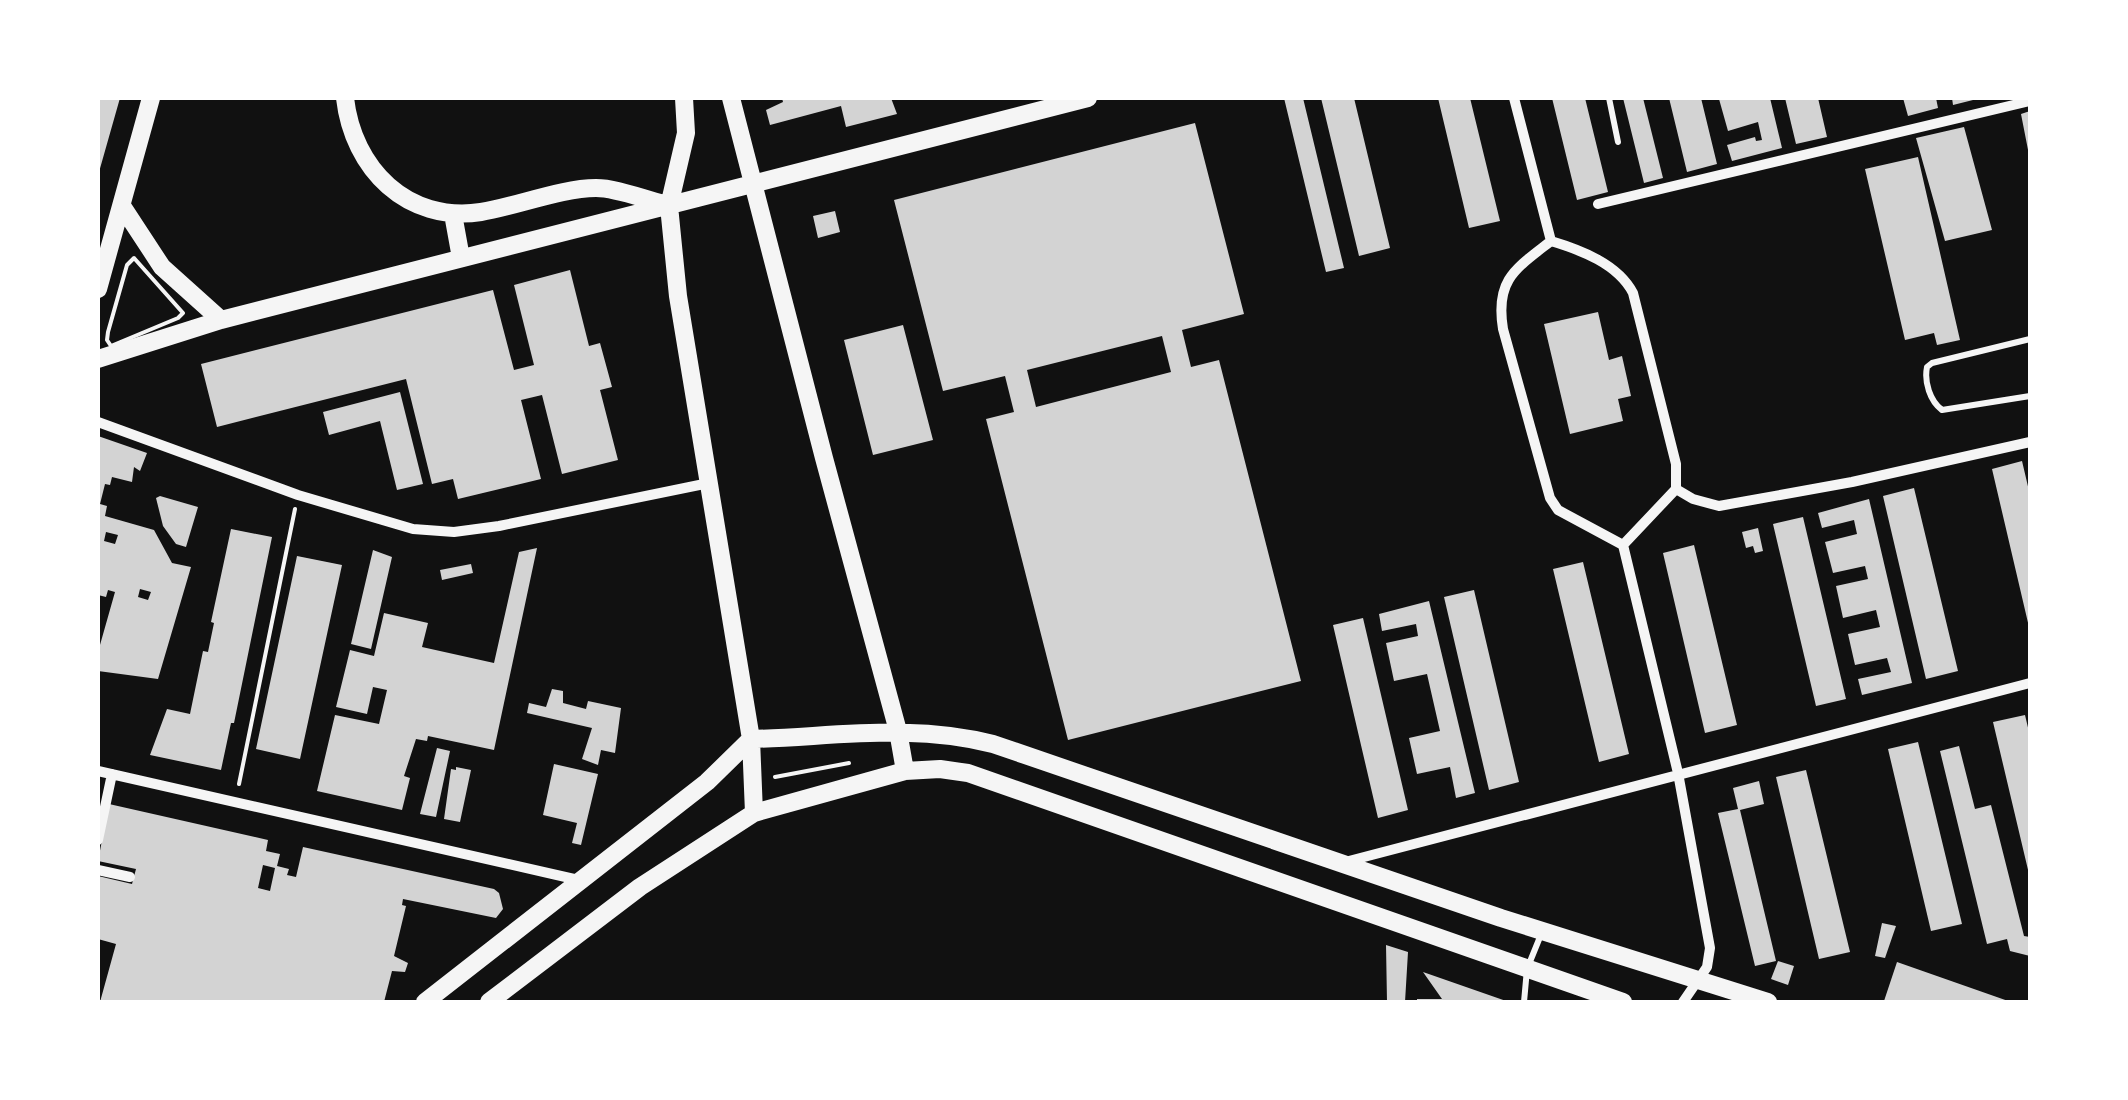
<svg xmlns="http://www.w3.org/2000/svg" width="2128" height="1100" viewBox="0 0 2128 1100" font-family="Georgia,serif">
	<style>
		.building { fill: #d3d3d3; fill-rule: evenodd }
		.lines { fill: none; stroke-linecap: round; stroke-linejoin: round }
		.path { stroke: #f5f5f5; stroke-width: 4 }
		.service { stroke: #f5f5f5; stroke-width: 6 }
		.minor { stroke: #f5f5f5; stroke-width: 10 }
		.secondary { stroke: #f5f5f5; stroke-width: 18 }
	</style>
	<rect width="100%" height="100%" fill="#111"/>
	<path class="building" d="M98,98H120L99,172H98Z
		M782,98H891L897,114L846,127L841,106L770,125L766,110L783,102Z
		M1284,98H1303L1344,268L1326,272Z
		M1321,98H1354L1390,248L1359,256Z
		M1438,98H1470L1500,221L1469,228Z
		M1552,98H1585L1608,192L1577,200Z
		M1623,98H1643L1663,178L1644,183Z
		M1669,98H1701L1717,164L1687,172Z
		M1725,98H1770L1782,148L1732,161L1727,145L1755,137L1756,141L1762,140L1758,122L1728,131L1719,99Z
		M1785,98H1818L1827,137L1796,144Z
		M1903,98H1936L1938,108L1908,116Z
		M1952,98H1977V99L1953,105Z
		M2030,111V155H2029L2021,114Z
		M1195,123L1244,314L1182,330L1191,367L1219,360L1301,681L1068,740L986,419L1014,412L1005,376L943,391L894,200ZM1162,336L1171,372L1036,407L1027,370Z
		M1964,127L1992,230L1945,241L1916,138Z
		M1918,157L1960,340L1937,345L1934,333L1905,340L1865,169Z
		M835,211L840,232L818,238L813,216Z
		M570,270L589,346L600,343L612,387L600,390L618,460L562,474L542,395L521,400L541,479L458,499L453,479L432,484L406,379L217,427L201,364L493,290L514,370L534,365L514,285Z
		M1598,312L1609,360L1622,356L1631,396L1618,399L1623,421L1570,434L1544,324Z
		M903,325L933,440L873,455L844,340Z
		M400,392L423,484L397,490L380,421L329,435L323,412Z
		M98,436L147,453L140,471L134,467L132,482L112,477L110,485L105,484L100,504L107,506L105,516L154,530L172,563L191,567L158,679L98,671V652L115,592L108,590L106,597L98,595ZM106,532L118,535L115,544L104,541ZM140,589L151,592L148,600L138,597Z
		M2022,461L2030,495L2029,627L1992,469Z
		M1914,488L1958,671L1926,679L1883,496Z
		M160,496L198,507L186,547L176,544L163,526L156,498Z
		M1869,499L1912,683L1862,695L1858,679L1891,672L1887,658L1855,665L1848,634L1880,627L1876,610L1843,618L1836,586L1868,579L1865,566L1833,573L1825,542L1857,534L1854,520L1822,528L1818,513Z
		M1803,517L1846,699L1816,706L1773,524Z
		M1758,528L1763,551L1755,553L1753,546L1746,548L1742,532Z
		M231,529L272,537L234,723H231L221,770L150,755L167,709L190,714L203,651L208,652L214,623L211,622Z
		M1694,545L1737,725L1705,733L1663,553Z
		M537,548L494,750L428,736L427,741L416,739L404,776L410,778L402,810L317,791L335,715L379,724L387,690L373,687L367,714L336,707L350,650L374,656L384,613L428,623L422,647L494,663L519,552Z
		M373,550L392,557L371,649L351,644Z
		M297,556L342,565L300,759L256,749Z
		M1583,562L1629,754L1599,762L1553,569Z
		M471,564L473,573L442,580L440,570Z
		M1474,590L1519,782L1489,790L1444,597Z
		M1429,601L1475,793L1456,798L1450,767L1417,774L1409,738L1440,731L1427,674L1394,681L1386,643L1418,636L1416,624L1382,631L1379,614Z
		M1363,618L1408,810L1378,818L1333,625Z
		M552,689L563,691V703L586,709L588,701L621,708L615,753L601,750L598,765L582,759L592,728L527,713L529,703L546,707Z
		M2025,715L2030,736L2029,874L1993,722Z
		M1918,742L1962,924L1931,931L1888,749Z
		M1959,746L1975,809L1991,805L2024,936L2030,937V956L2010,951L2007,939L1987,944L1940,751Z
		M437,748L450,751L436,817L420,814Z
		M554,764L598,774L581,845L572,843L577,823L543,815Z
		M456,767L471,770L460,822L444,819L451,769L456,770Z
		M1806,770L1850,952L1819,959L1776,777Z
		M1759,781L1764,804L1740,810L1776,961L1755,966L1718,813L1738,809L1733,788Z
		M109,804L268,840L266,851L280,854L277,866L289,869L287,875L296,877L303,847L494,889L499,893L503,909L496,918L403,899L402,905L406,906L394,956L408,963L405,972L392,971L384,1002H100L116,944L98,939V876L132,884L136,869L98,861ZM263,865L275,868L270,891L258,888Z
		M1882,923L1896,926L1885,958L1875,956Z
		M1386,945L1408,952L1405,1002H1387Z
		M1778,961L1794,966L1788,985L1771,979Z
		M1897,962L2011,1002L1884,1001Z
		M1423,972L1509,1002H1417V999H1442Z"/>
	<g class="lines">
		<path class="path" d="M134,258L183,313L178,318L111,346L107,340L108,332L127,265Z
			M775,777L849,763
			M239,784L295,509"/>
		<path class="service" d="M1609,98L1618,142
			M2030,339L1932,363L1927,367C1924,382 1930,401 1942,410L2030,396
			M1524,1002L1527,969L1542,932"/>
		<path class="minor" d="M1514,98L1551,241
			M1598,204L2030,101
			M1551,241C1581,250 1618,264 1633,293L1676,464V489L1623,545L1558,510L1550,498L1503,329C1495,280 1515,269 1551,241Z
			M98,422L298,495L413,529L454,532L499,526L709,483
			M1676,489L1693,499L1719,506L1852,482L2030,442
			M1623,545L1678,773L1710,948L1707,967L1683,1002
			M98,771L583,881
			M98,840L112,774
			M1345,862L2030,683
			M98,870L130,877"/>
		<path class="secondary" d="M345,98C353,169 407,223 481,212C517,206 562,188 596,188C617,188 643,199 664,204
			M684,98L686,133L669,206L678,296L751,739L754,813
			M731,98L824,458L898,731L905,771
			M122,206L162,267L221,320
			M453,214L461,258
			M98,289L151,98
			M98,359L221,320L1088,98
			M425,1002L707,782L751,739C832,737 913,723 993,744L1501,918L1768,1002
			M489,1002L640,887L754,813L905,771L940,769L968,773L1623,1002"/>
	</g>
	<rect width="2128" height="1100" fill="none" stroke="#ffffff" stroke-width="200"/>
</svg>
